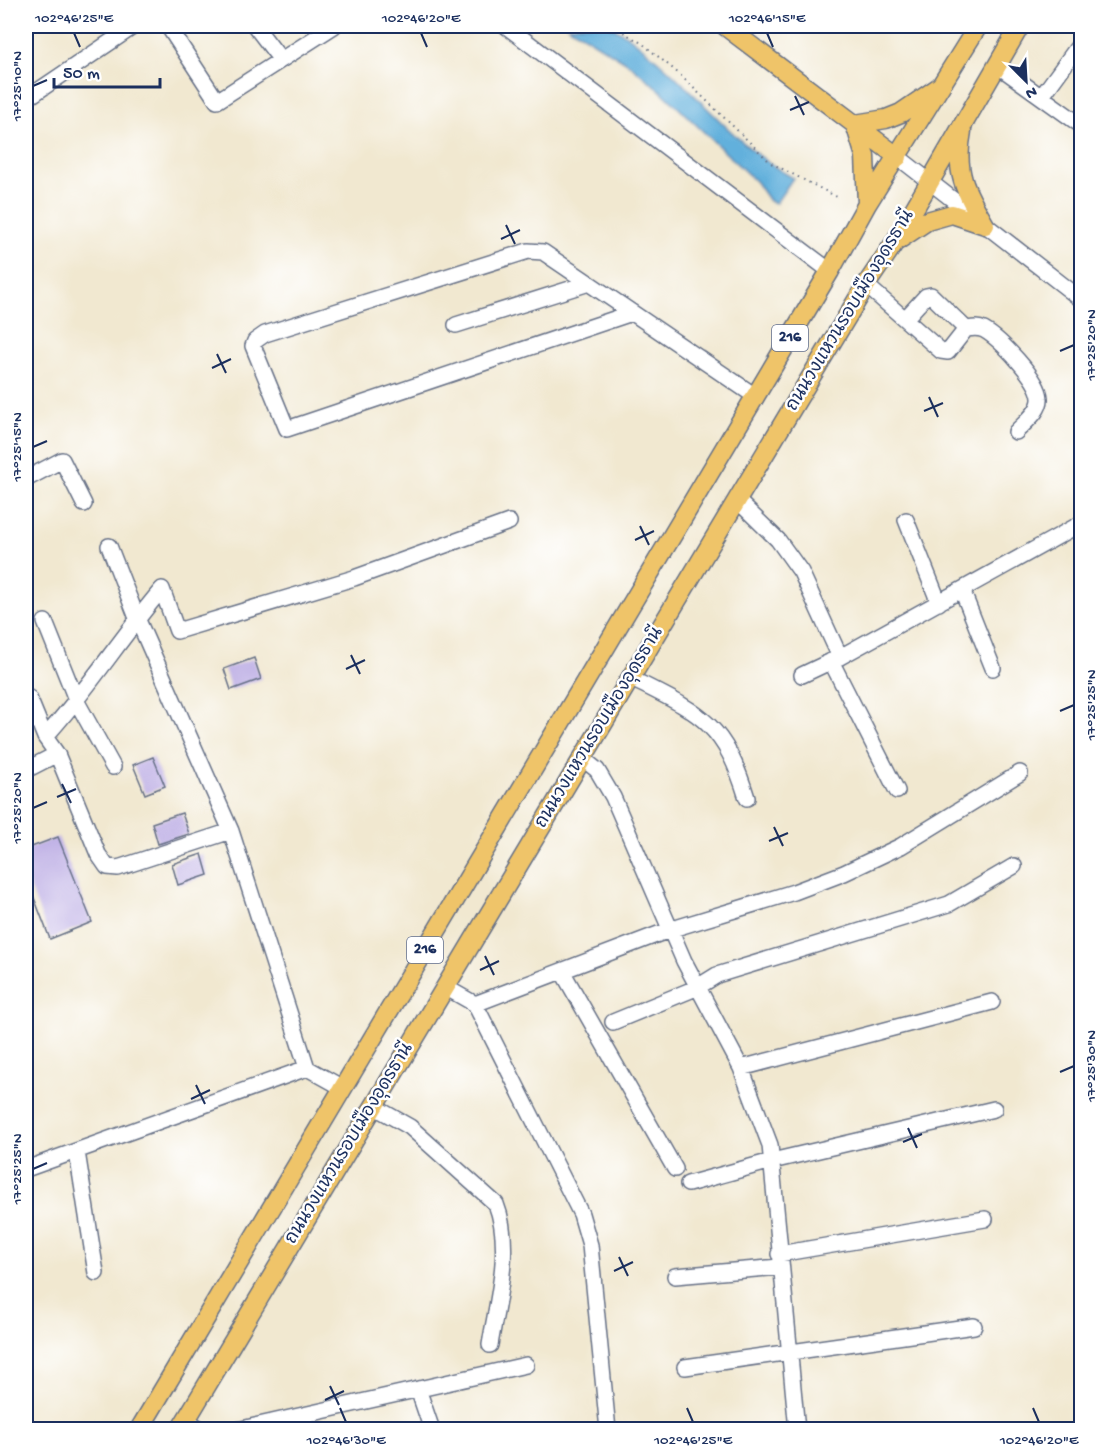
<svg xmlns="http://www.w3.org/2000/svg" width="1107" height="1455" viewBox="0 0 1107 1455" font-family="'Gochi Hand','Playpen Sans Thai',sans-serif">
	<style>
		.water { fill: #62b0dc; stroke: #3e709d; stroke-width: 1.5 }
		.building { fill: #c1b3e6 }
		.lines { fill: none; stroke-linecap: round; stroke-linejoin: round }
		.minor-casing { stroke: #667086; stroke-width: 18 }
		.major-casing { stroke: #667086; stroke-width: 21 }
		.path { stroke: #667086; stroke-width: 2; stroke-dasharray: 1.5 4.5; stroke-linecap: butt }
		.minor { stroke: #fff; stroke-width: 15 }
		.major { stroke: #efc469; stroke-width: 18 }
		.ticks { fill: none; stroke: #1b2f5e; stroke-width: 2 }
		.labels { text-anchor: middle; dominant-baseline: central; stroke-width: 5; stroke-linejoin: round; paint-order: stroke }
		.shield { fill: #fff; stroke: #5f6d8e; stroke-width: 1.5 }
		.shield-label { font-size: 16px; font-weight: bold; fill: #1b2f5e }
		.street-label { font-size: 18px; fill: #1b2f5e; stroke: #fff }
		.neatline { fill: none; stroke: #1b2f5e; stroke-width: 2 }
		.ticks-label { font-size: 15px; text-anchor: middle; fill: #1b2f5e }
	</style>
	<rect width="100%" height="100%" fill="#fff"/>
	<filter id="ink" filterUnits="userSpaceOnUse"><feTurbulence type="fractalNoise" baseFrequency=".0167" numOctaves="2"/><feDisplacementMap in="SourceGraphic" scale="12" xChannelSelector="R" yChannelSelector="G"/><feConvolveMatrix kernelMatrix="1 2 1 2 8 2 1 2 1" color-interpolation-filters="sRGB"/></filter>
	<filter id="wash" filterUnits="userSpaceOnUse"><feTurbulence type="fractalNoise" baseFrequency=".008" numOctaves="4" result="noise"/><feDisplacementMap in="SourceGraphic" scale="24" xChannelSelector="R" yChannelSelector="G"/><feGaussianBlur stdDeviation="1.35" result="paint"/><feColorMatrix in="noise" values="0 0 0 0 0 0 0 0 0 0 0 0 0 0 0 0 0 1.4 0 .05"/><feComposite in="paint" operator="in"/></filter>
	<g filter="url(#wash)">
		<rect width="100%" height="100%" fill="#f1e8d0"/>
		<path class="water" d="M568,26C580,25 599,22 609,26C625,32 642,47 655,58C701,97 739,149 793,178L776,203L769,201L756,182L661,91L629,64Z"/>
		<g id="blocks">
			<path class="building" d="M254,658L261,679L231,690L224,669Z
				M153,757L165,786L145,794L133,765Z
				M182,813L189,834L158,844L152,823Z
				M58,837L92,922L50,939L26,877V849Z
				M202,854L208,875L178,885L172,864Z"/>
		</g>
	</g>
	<g filter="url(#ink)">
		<use href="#blocks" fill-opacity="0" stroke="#667086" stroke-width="1.5"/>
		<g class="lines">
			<defs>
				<path id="minor" d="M168,26L217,101L334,26
					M255,26L281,60
					M506,26L830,271
					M997,65L1082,126
					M1042,96L1082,41
					M26,99L134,26
					M898,157L1082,300
					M866,285L941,351L948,352L966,329L931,295L926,296L905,319
					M632,313L287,429L253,346L255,341L265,334L528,251L543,252L755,396
					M456,325L586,284
					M966,329C973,328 978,327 984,330C1000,339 1039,379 1040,398C1041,411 1024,423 1016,432
					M26,479L62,460L84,504
					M737,500L778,540L801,572L840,657L1082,523
					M906,520L939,603
					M109,546L137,618L231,831L307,1068
					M962,590L993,668
					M45,622L77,702L113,767
					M831,661L897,791
					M802,675L840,657
					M630,678C699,713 723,720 747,798
					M45,737C88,690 121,637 162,589L177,631L354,578L509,522
					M57,754L98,854L107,867L118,868L231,831
					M582,758L597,770L613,797L684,961L741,1068L770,1145L797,1430
					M26,770L57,754L45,737L29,698
					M562,971L675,1169
					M445,987L475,1004L581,1214L590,1245L608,1430
					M475,1004L669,930L794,892L844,873L901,846L1020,773
					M613,1022L696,988L717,975L949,904L1014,866
					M741,1068L992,1002
					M373,1106L410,1127L496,1204C513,1247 497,1301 490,1345
					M77,1152L96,1273
					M26,1169L307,1068L343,1088
					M688,1184L772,1161L994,1109
					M779,1254L985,1219
					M675,1276L780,1267
					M685,1367L974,1326
					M418,1389L432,1430
					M185,1420L203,1430
					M237,1430L526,1365"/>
				<path id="major" d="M725,26L898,157
					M855,124L886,119L901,113L939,87
					M855,124L865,156L867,204
					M962,131C954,172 965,191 985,225
					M897,241L927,221L952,214L985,225
					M139,1430L830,271L867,204L978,26
					M180,1430L866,285L895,242L1020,26"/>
			</defs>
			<use href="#minor" class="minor-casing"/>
			<use href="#major" class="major-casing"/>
			<path class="path" d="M613,26L643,44L678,73L771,163L839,198"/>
			<use href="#minor" class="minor"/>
			<use href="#major" class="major"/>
		</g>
	</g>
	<path class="ticks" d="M74,33L80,47M421,33L427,47M767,33L773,47M33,86L47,80M795,96L804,115M790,110L809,102M506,225L515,244M501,239L520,230M1060,351L1074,345M217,354L226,373M212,368L231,359M929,397L938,417M924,411L943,403M33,447L47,441M640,526L649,545M635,540L654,531M351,655L360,674M346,669L365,660M1060,711L1074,705M62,784L71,803M57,797L76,789M33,808L47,802M774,827L783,846M769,841L788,833M485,956L494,975M480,970L499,961M1060,1072L1074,1066M196,1085L205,1104M191,1099L210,1090M908,1128L917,1148M903,1142L922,1134M33,1169L47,1163M619,1257L628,1276M614,1271L633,1262M330,1386L339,1405M325,1400L344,1391M340,1408L346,1422M687,1408L693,1422M1033,1408L1039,1422"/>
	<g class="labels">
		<g class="shield">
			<rect x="772" y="325" width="36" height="26" rx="4.5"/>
			<rect x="407" y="937" width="36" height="26" rx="4.5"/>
		</g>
		<g class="shield-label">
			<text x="790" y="338">216</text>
			<text x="425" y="950">216</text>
		</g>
		<g class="street-label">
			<text transform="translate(851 311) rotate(-59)">ถนนวงแหวนรอบเมืองอุดรธานี</text>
			<text transform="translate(600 728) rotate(-59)">ถนนวงแหวนรอบเมืองอุดรธานี</text>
			<text transform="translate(350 1144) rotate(-59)">ถนนวงแหวนรอบเมืองอุดรธานี</text>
		</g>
	</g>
	<rect width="1107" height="1455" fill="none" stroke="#fff" stroke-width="66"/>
	<g transform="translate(1026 81) rotate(156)" stroke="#ffffff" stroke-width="4.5" paint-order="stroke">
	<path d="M0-4.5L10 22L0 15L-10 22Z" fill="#1b2f5e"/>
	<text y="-9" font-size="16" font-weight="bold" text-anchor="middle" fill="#1b2f5e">N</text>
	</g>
	<path d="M54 78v9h106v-9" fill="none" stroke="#1b2f5e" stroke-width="3"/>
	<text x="63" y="78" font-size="18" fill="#1b2f5e" stroke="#ffffff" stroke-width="4.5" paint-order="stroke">50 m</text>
	<rect x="33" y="33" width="1041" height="1389" class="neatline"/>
	<g class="ticks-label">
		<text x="74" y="22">102°46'25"E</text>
		<text x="421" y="22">102°46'20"E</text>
		<text x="767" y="22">102°46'15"E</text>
		<text transform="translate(16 86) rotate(-90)" y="5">17°25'10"N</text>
		<text transform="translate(1090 345) rotate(-90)" y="5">17°25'20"N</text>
		<text transform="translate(16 447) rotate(-90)" y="5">17°25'15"N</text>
		<text transform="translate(1090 705) rotate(-90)" y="5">17°25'25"N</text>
		<text transform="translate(16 808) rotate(-90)" y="5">17°25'20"N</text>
		<text transform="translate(1090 1066) rotate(-90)" y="5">17°25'30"N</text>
		<text transform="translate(16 1169) rotate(-90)" y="5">17°25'25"N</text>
		<text x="346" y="1444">102°46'30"E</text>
		<text x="693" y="1444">102°46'25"E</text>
		<text x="1039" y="1444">102°46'20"E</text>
	</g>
</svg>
